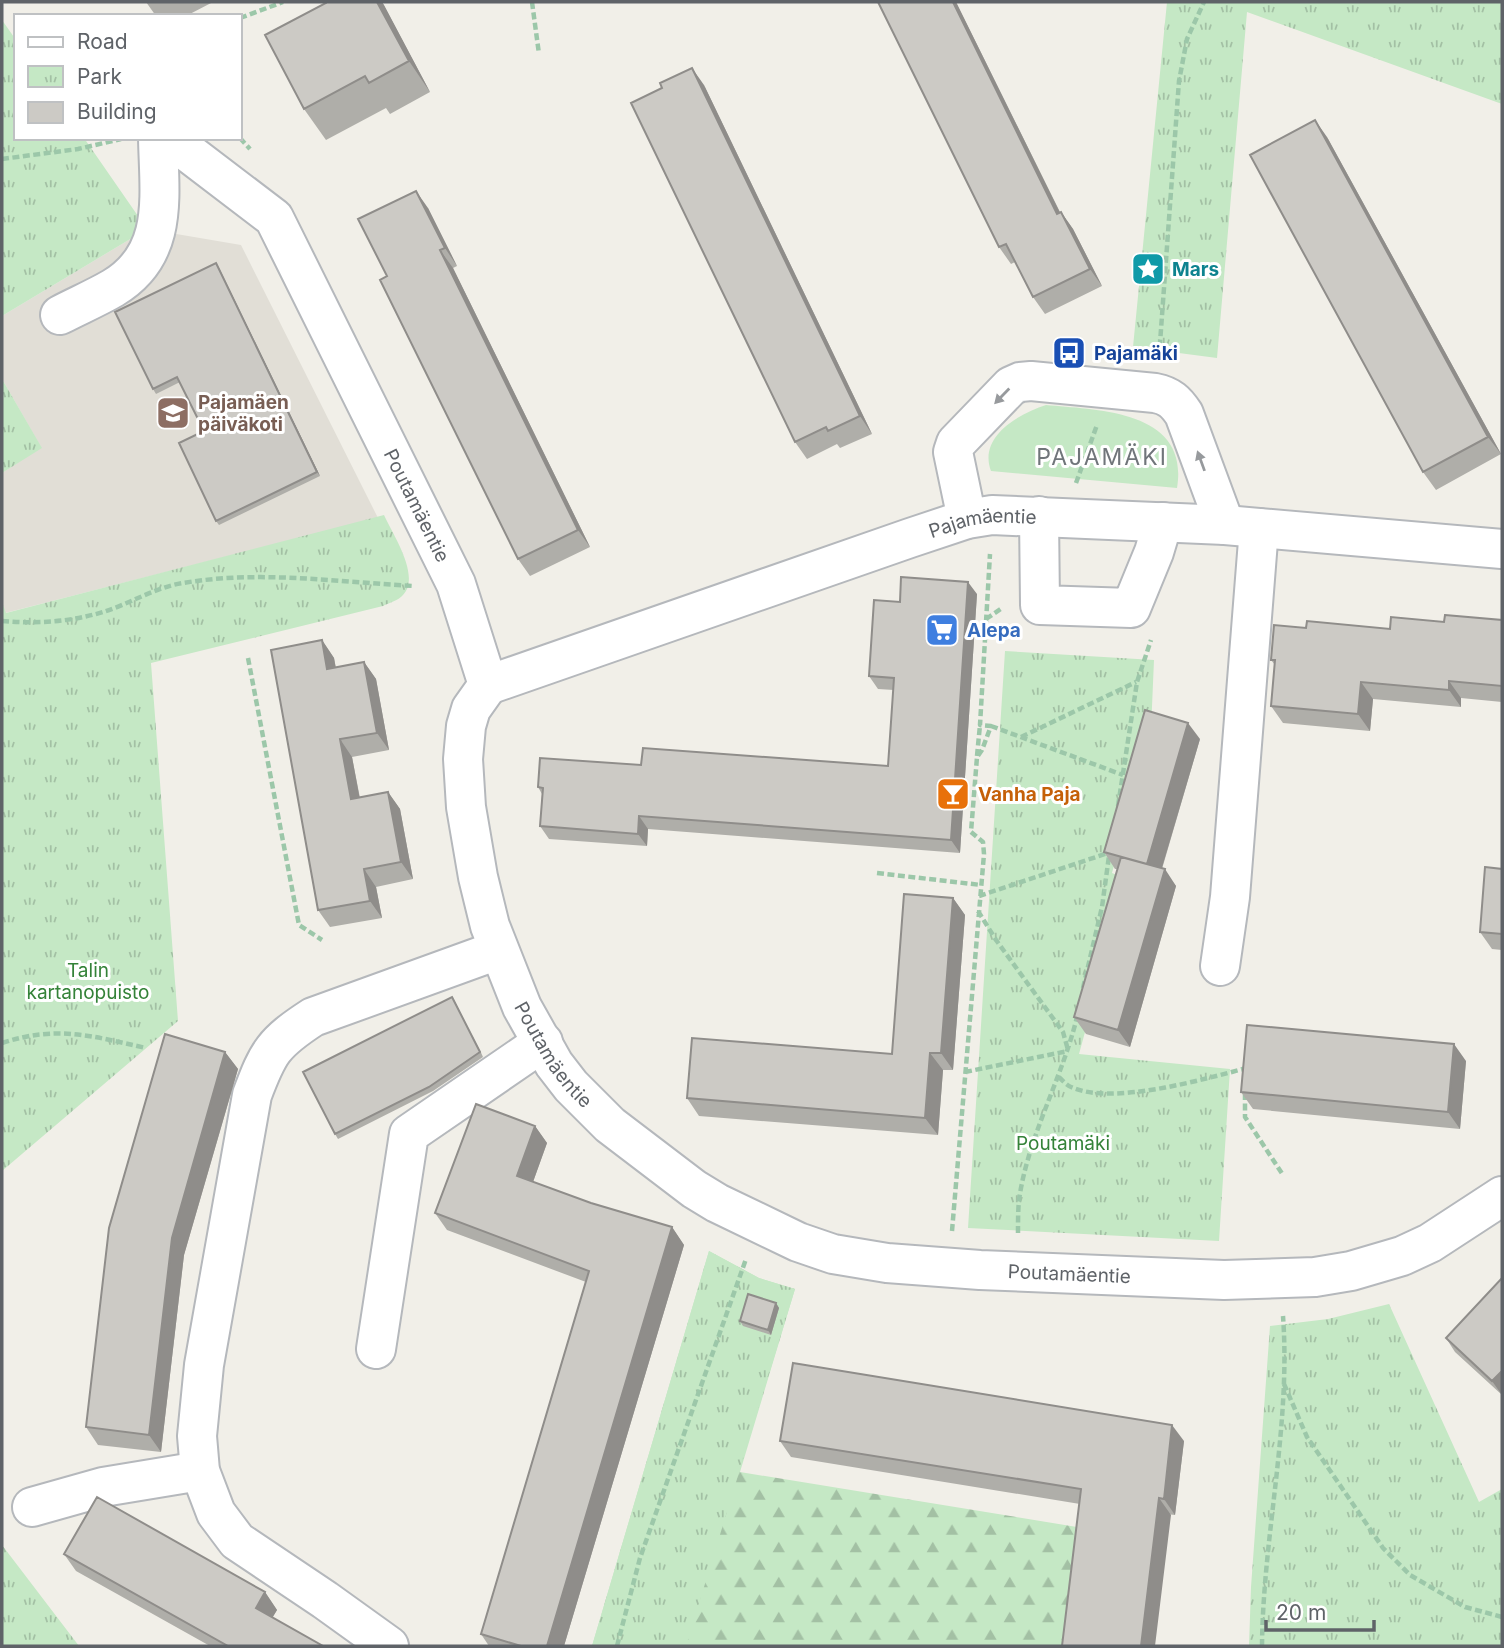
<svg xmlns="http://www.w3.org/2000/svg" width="1504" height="1648" viewBox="0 0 1504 1648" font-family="Inter,sans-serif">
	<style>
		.education { fill: #e1ded6 }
		.green { fill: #c5e8c5 }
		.forest { fill: url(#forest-firs) }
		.park { fill: url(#park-tufts) }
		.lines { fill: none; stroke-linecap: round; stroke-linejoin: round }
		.minor-casing { stroke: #b5b8bc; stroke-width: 42 }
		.path { stroke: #9cc7a9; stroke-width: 4.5; stroke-dasharray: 7 3.5; stroke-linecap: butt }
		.minor { stroke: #fff; stroke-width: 38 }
		.wall { fill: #afaea9 }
		.shaded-wall { fill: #8f8d8a }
		.building { fill: #cccac5; stroke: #8f8d8a; stroke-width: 2 }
		.oneway { fill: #979a9d }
		.labels { text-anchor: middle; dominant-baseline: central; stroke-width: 6; stroke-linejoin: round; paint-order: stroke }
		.culture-label { font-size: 19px; font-weight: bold; fill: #0d838f; stroke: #fff; text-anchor: start }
		.transit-label { font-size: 19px; font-weight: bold; fill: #164399; stroke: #fff; text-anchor: start }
		.education-label { font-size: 19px; font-weight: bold; fill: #785e54; stroke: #fff; text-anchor: start }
		.street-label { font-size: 19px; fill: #5f6368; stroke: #fff }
		.shop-label { font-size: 19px; font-weight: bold; fill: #366cbe; stroke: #fff; text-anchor: start }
		.food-label { font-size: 19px; font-weight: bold; fill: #c56008; stroke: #fff; text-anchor: start }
		.park-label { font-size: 19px; fill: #348238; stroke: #fff }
		.quarter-label { font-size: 23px; letter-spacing: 2px; fill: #70757a; stroke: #fff }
	</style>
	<defs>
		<pattern id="forest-firs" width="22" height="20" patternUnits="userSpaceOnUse" patternTransform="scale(1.75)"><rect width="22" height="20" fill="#c5e8c5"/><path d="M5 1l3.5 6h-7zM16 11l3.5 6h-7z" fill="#a3c0a4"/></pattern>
		<pattern id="park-tufts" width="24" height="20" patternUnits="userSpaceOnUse" patternTransform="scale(1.75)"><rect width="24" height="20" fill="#c5e8c5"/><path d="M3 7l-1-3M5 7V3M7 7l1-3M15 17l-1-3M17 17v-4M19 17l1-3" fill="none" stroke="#a3c0a4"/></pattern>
	</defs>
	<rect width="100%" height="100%" fill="#f1efe8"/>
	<path class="education" d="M147,229L241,245L378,518L5,613L2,602V473L41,447L2,379V316Z"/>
	<path class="green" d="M1046,405C1098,410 1190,410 1177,488L991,471C978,436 1019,414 1046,405Z"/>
	<path class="forest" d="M709,1251L759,1278L795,1289L740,1472L1077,1527L1063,1646H592Z"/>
	<path class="park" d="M1167,2H1502V104L1247,12L1217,358L1133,347Z
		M2,20L16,40V138H84L147,229L2,316Z
		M2,379L42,448L2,473Z
		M384,515C393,535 421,576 403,595C399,600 389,603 383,606L151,663L178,1021L2,1171V602L6,613Z
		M1005,651L1154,660L1151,730L1112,873L1127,879L1079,1054L1230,1069L1219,1241L968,1228Z
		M709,1251L759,1278L795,1289L686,1646H592Z
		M1389,1304L1479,1502L1502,1489V1646H1249L1251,1587L1270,1326L1328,1319Z
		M2,1545L79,1646H2Z"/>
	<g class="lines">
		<defs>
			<g id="minor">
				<path id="s1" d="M169,138L274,218L456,584L488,685"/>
				<path d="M60,315C77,306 96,298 113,288C170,254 159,195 158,138"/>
				<path d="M1039,516L1040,605L1131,608L1154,552L1163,522"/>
				<path d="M967,519L953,452L956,443L1011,386L1020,382L1031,381L1155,393C1170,396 1176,402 1184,414L1225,525"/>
				<path id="s2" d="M488,685L471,709L466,726L463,759L466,807L478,877L490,926L522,1007L554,1064L571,1086L610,1125L694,1189L717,1203L798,1242L833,1254L887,1263L980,1270L1224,1280L1315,1277L1351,1271L1402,1256L1430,1243L1502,1196"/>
				<path id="s3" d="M488,685L910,538L967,519L992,515L1225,525L1502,549"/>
				<path d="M1220,966L1230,897L1259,528"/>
				<path d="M376,1349L409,1134L543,1042"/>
				<path d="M32,1507L103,1487L200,1471"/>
				<path d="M389,1646L325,1600L237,1541L216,1513L200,1471L197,1436L204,1365L252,1095C268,1052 273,1043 313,1017L498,950"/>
			</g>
		</defs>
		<use href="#minor" class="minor-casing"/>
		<path class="path" d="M532,2L539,54
			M240,18L283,2
			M240,138L250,149
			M2,159L78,149L121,139
			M1159,357L1179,81L1187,39L1204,2
			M1076,483L1097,425
			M986,619L1002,608
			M2,621C36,624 70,622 103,612C129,604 156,587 183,583C260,570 336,582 414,586
			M248,658L299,925L322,940
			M991,726L1123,775
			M1021,737L1136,682
			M977,756L980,725
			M1118,806L1137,682L1151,640
			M877,873L981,885
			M979,896L1108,853
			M978,911L996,940L1063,1032L1068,1050
			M1083,988L1102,907L1109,856
			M2,1043C57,1025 92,1036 146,1048
			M965,1072L1068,1051
			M1059,1077C1062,1080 1066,1085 1071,1087C1112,1106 1204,1079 1247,1068
			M1245,1093V1117L1283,1175
			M952,1231L984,854L983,842L971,832L977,757L982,750L991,726L980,725L990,554
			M1018,1233C1018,1222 1018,1211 1019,1200C1028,1136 1062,1079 1077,1017
			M1284,1384L1307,1437L1383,1548L1410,1575L1465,1607L1502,1617
			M617,1646L640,1558L746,1259
			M1262,1646C1263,1536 1291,1426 1283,1316"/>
		<use href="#minor" class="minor"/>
	</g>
	<path class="wall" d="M146,2H213L186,16H156Z
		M326,2H382L430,92L390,114L386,108L326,140L304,109Z
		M878,2H956L1060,212H1061L1073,229L1102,286L1045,314L1033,297L1015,262L1011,264L999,247Z
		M704,85L872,434L840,448L837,444L807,459L795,442Z
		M1327,137L1501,454L1436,490L1423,472Z
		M428,208L457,266L453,268L590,547L530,576L518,559L387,276Z
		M216,263L219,268L320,476L219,525L216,521L204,431L180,382L156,394L153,389Z
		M977,594L960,853L648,829L647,846L549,839L540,826L542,794L538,787L641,765L888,766L894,690L878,689L869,676L900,602Z
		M1502,620V702L1461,698V707L1373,699L1370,731L1283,723L1271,706L1275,665L1271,660L1306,628L1390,629L1444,622Z
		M322,640L334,658L336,668L364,662L376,679L389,750L352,757L360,798L388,792L400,809L413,879L376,887L382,918L330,927L318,910Z
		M1200,739L1162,869L1176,886L1130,1047L1086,1034L1074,1017L1118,869H1115L1104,852Z
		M1502,869V950L1492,949L1480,932Z
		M953,898L965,915L953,1070H943L938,1135L699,1116L687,1098L892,1054Z
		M452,997L483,1057L433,1091L338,1139L335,1134Z
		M225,1052L238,1069L184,1255L161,1452L98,1445L86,1427Z
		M1466,1061L1460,1129L1253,1109L1241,1092Z
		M535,1126L547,1143L533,1182L591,1203L672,1227L684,1245L564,1646H489L481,1634L586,1282L447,1230L435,1213Z
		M1502,1278V1395L1455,1352L1446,1338Z
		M776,1303L779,1308L771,1335L743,1326L740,1321Z
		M780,1441H1184L1175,1515L1080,1504L791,1457Z
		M64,1554L265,1592L277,1610L272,1618L323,1646H210L76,1571Z"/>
	<path class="shaded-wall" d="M377,2H382L384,5L430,92L409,61Z
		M953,2H956L1069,231L1057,214Z
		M692,68L704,85L872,434L860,416Z
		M1315,120L1327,137L1501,454L1488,437Z
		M416,191L428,208L457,266L445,248Z
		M1061,212L1073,229L1102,286L1090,269Z
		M440,250L453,268L590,547L578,530Z
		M216,263L219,268L320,476L317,472Z
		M968,582L977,594L960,853L951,840Z
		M322,640L334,658L339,687L327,669Z
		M364,662L376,679L389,750L377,733Z
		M1449,681L1461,698V707L1449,690Z
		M1361,682L1373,699L1370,731L1358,714Z
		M1188,723L1200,739L1158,881L1147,864Z
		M340,739L352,757L363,816L351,799Z
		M388,792L400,809L413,879L401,862Z
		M639,816L648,829L647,846L638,834Z
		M364,869L376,887L382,918L370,901Z
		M1165,869L1176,886L1130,1047L1118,1030Z
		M953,898L965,915L953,1070L941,1053Z
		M452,997L455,1002L483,1057L480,1052Z
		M1454,1044L1466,1061L1460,1129L1448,1112Z
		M225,1052L238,1069L184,1255L161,1452L149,1435L172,1238Z
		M930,1053L943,1070L938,1135L925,1118Z
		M535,1126L547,1143L529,1193L517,1176Z
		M672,1227L684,1245L564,1646H547Z
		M776,1303L779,1308L771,1335L768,1330Z
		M1502,1371V1395L1492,1381Z
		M1172,1425L1184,1441L1175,1515L1164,1499Z
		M1159,1498L1171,1515L1155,1646H1141Z
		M265,1592L277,1610L268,1625L256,1608Z"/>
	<path class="building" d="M326,2H377L409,61L369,83L365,76L304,109L265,35L326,3Z
		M878,2H953L1057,214L1061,212L1090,269L1033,297L1006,244L999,247Z
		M692,68L860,416L828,431L826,427L795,442L631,103L662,88L660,83Z
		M1315,120L1488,437L1423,472L1250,155Z
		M416,191L445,248L440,250L578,530L518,559L380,280L387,276L358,219Z
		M216,263L317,472L216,521L179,443L204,431L177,377L153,389L115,312Z
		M901,577L968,582L951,840L639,816L638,834L540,826L543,788L538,787L540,758L641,765L643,748L888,766L894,678L869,676L874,600L900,602Z
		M1445,615L1502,620V686L1449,681V690L1361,682L1358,714L1271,706L1275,660H1271L1274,625L1306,628L1307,621L1390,629L1391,617L1444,622Z
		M322,640L327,669L364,662L377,733L340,739L351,799L388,792L401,862L364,869L370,901L318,910L271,650Z
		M1145,710L1188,723L1147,864L1104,852Z
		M1121,857L1165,869L1118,1030L1074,1017Z
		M1485,867L1502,869V934L1480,932Z
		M904,894L953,898L941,1053H930L925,1118L687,1098L692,1038L892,1054Z
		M452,997L480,1052L429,1087L335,1134L303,1072Z
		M1247,1025L1454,1044L1448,1112L1241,1092Z
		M165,1034L225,1052L172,1238L149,1435L86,1427L109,1228Z
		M476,1104L535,1126L517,1176L591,1203L672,1227L547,1646H521L481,1634L589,1271L435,1213Z
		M1502,1278V1371L1492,1381L1446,1338Z
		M748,1294L776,1303L768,1330L740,1321Z
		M793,1363L1172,1425L1164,1499L1159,1498L1141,1646H1062L1081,1489L780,1441Z
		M97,1497L265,1592L256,1608L323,1646H228L64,1554Z"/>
	<defs><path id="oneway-solid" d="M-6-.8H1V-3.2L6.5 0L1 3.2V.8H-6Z" transform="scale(1.75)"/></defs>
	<g class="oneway">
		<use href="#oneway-solid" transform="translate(1002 396) rotate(134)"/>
		<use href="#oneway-solid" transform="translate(1201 461) rotate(-110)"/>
	</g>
	<defs>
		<symbol id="sight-square" viewBox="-11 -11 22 22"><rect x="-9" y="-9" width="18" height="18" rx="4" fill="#0f9aa8" stroke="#fff"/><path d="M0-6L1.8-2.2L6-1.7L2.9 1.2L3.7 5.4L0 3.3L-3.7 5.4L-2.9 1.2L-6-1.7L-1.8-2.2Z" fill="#fff"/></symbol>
		<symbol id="bus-square" viewBox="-11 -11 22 22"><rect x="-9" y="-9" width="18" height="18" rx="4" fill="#1a4fb4" stroke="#fff"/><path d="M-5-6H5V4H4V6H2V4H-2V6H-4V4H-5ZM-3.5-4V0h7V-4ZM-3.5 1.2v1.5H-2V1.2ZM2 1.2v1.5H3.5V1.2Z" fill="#fff"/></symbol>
		<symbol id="school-square" viewBox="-11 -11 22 22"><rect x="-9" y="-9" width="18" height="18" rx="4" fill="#8d6e63" stroke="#fff"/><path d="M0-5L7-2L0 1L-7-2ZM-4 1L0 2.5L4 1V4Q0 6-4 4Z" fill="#fff"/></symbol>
		<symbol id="supermarket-square" viewBox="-11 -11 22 22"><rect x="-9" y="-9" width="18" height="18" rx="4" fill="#3f7fe0" stroke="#fff"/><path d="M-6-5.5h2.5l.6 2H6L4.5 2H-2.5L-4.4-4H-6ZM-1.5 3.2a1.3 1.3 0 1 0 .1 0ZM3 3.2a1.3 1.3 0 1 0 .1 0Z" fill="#fff"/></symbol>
		<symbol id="bar-square" viewBox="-11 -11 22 22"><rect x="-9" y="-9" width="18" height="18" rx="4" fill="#e8710a" stroke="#fff"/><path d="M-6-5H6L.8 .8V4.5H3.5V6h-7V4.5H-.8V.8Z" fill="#fff"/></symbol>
	</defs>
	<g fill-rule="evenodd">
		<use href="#sight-square" x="1129" y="250" width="38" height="38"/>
		<use href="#bus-square" x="1050" y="334" width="38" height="38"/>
		<use href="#school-square" x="154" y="394" width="38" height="38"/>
		<use href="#supermarket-square" x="923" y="611" width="38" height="38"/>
		<use href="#bar-square" x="934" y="775" width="38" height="38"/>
	</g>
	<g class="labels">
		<g class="culture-label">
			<text x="1172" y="269">Mars</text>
		</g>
		<g class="transit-label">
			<text x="1094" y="353">Pajamäki</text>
		</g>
		<g class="education-label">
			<text x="198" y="402">Pajamäen<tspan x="198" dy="22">päiväkoti</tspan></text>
		</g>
		<g class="street-label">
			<text stroke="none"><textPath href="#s1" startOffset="453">Poutamäentie</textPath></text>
			<text stroke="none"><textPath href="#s3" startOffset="522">Pajamäentie</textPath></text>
			<text stroke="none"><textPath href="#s2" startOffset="394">Poutamäentie</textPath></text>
			<text stroke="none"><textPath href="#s2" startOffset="982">Poutamäentie</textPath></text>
		</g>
		<g class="shop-label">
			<text x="967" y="630">Alepa</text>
		</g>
		<g class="food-label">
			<text x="978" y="794">Vanha Paja</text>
		</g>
		<g class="park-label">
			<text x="88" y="970">Talin<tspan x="88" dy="22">kartanopuisto</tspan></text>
			<text x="1063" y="1143">Poutamäki</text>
		</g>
		<g class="quarter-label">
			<text x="1102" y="457">PAJAMÄKI</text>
		</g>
	</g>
	<rect width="1504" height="1648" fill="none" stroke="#5f6368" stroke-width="7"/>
	<rect x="14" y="14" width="228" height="126" fill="#ffffff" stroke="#bfc1c3" stroke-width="2"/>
	<rect x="28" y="37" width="35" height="10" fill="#ffffff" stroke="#bfc1c3" stroke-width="2"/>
	<text x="77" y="49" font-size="21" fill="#5f6368">Road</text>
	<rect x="28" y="66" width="35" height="21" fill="url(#park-tufts)" stroke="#bfc1c3" stroke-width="2"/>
	<text x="77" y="84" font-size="21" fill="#5f6368">Park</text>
	<rect x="28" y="102" width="35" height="21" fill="#cccac5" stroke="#bfc1c3" stroke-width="2"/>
	<text x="77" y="119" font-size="21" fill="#5f6368">Building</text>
	<path d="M1266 1620v10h108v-10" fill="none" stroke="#5f6368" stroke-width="3.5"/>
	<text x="1276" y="1620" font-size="21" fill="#5f6368" stroke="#ffffff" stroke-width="5" paint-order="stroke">20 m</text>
</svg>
